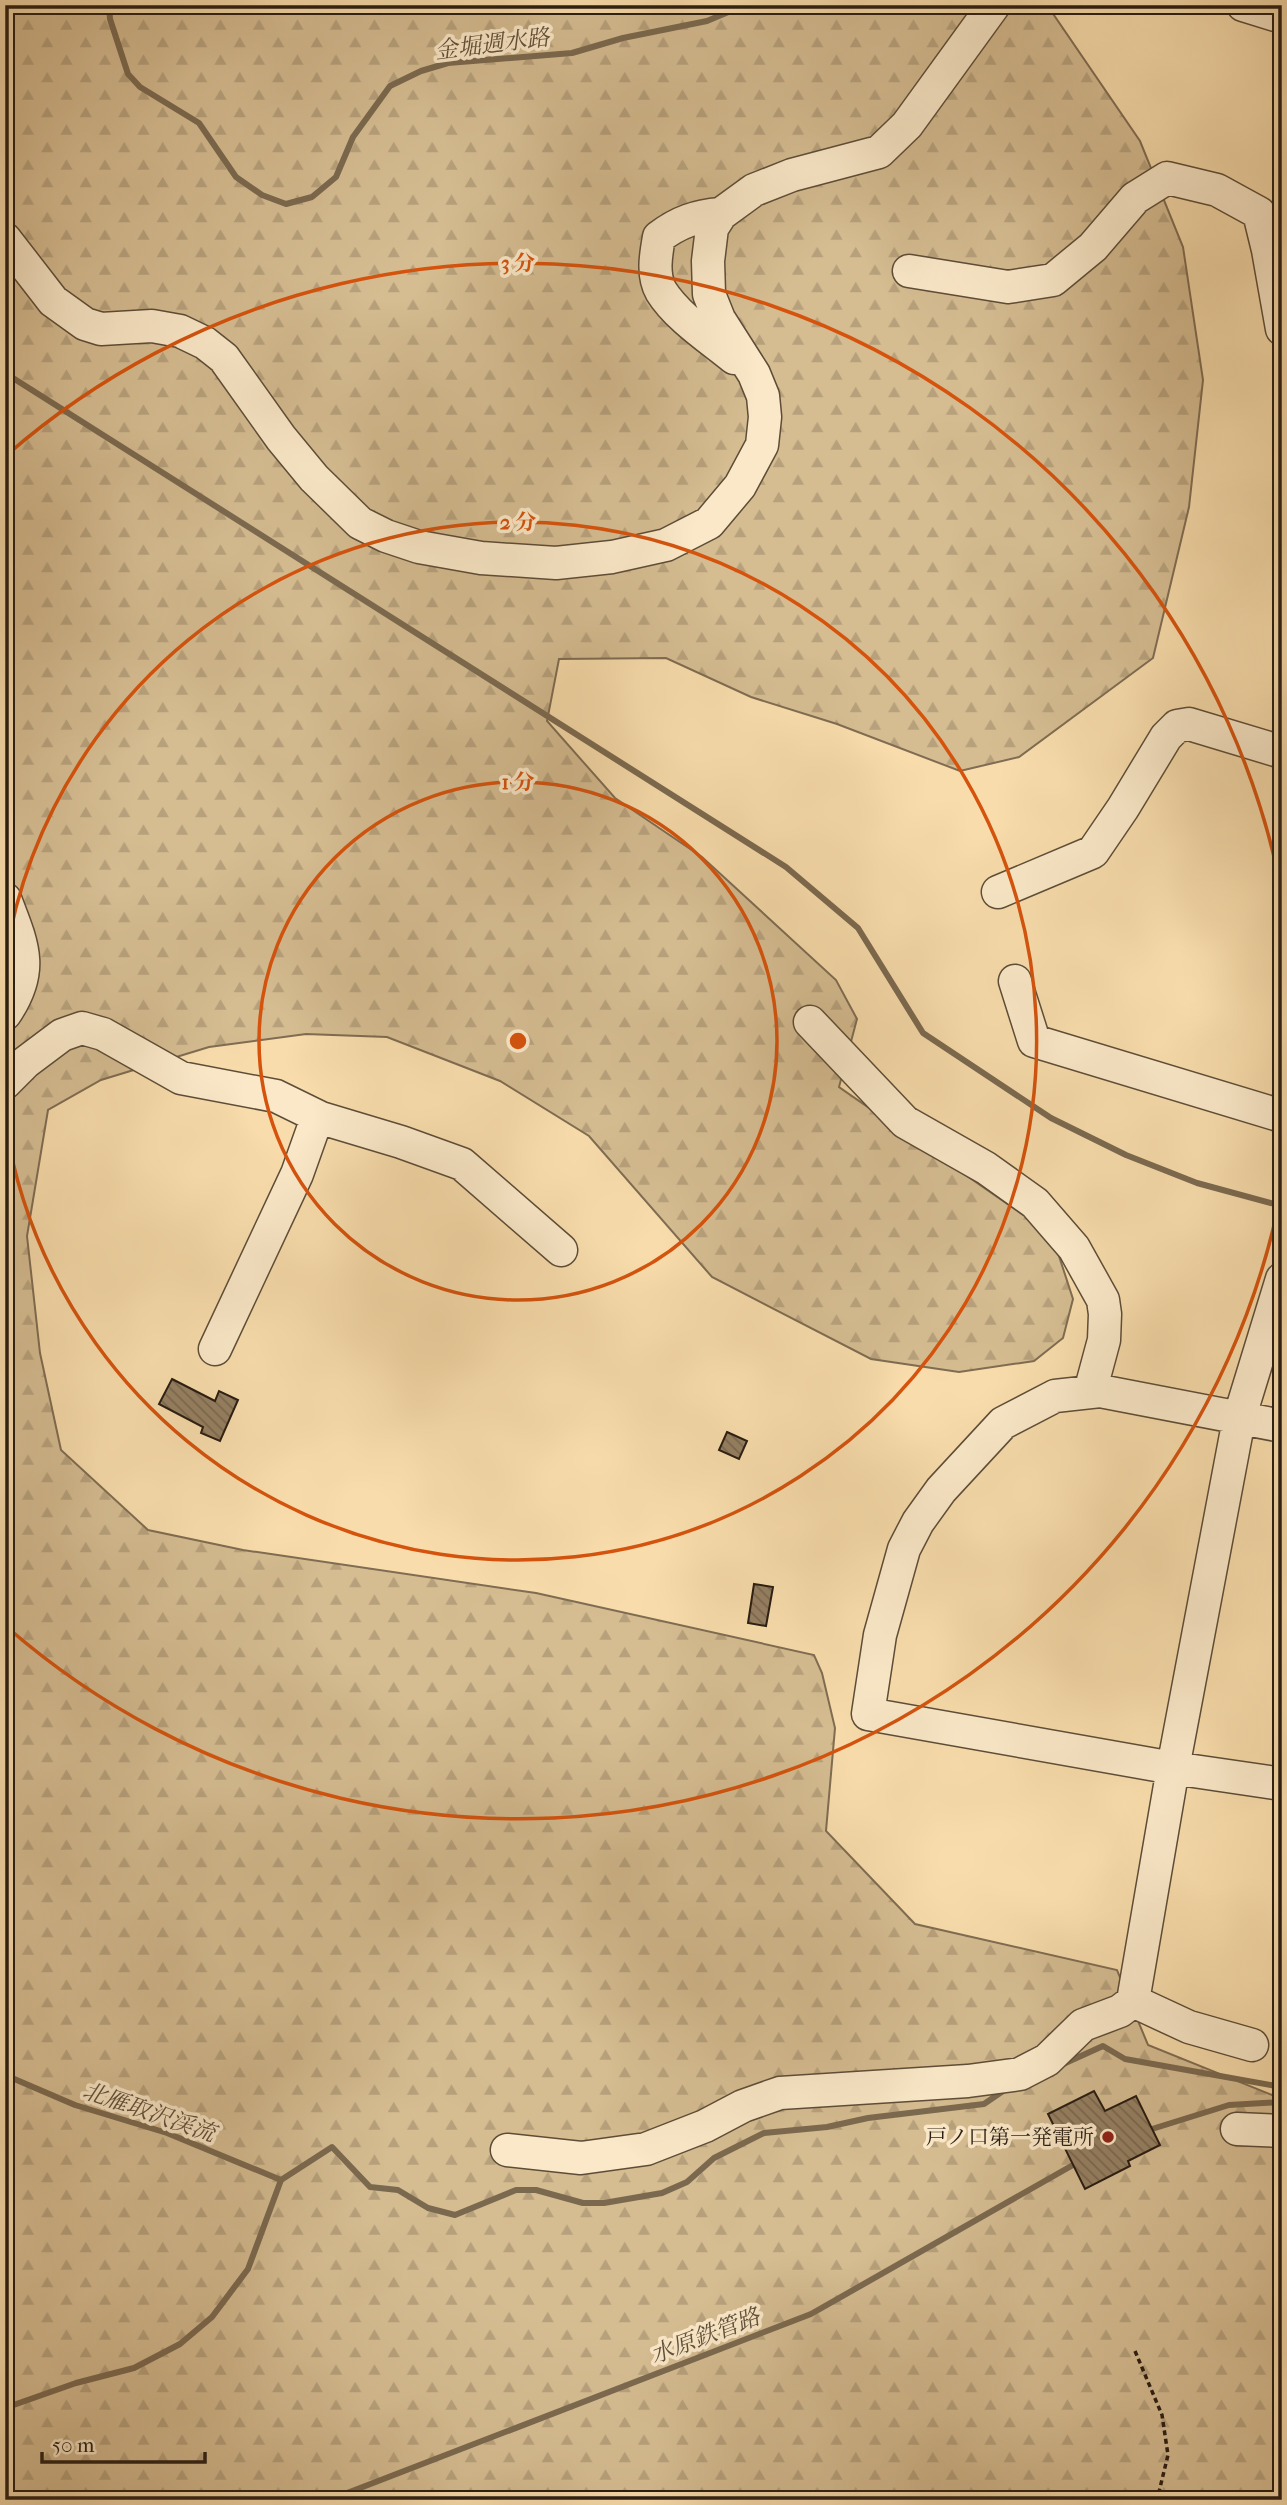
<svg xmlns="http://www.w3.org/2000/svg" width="1287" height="2505" viewBox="0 0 1287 2505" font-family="'IM FELL French Canon','Noto Serif JP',serif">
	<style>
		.forest { fill: url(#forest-firs); stroke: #7f6c52; stroke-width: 2 }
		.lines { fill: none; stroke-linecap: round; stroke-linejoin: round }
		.stream { stroke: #7b694f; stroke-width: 6 }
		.building { fill: url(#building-back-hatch); stroke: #291d12; stroke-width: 2 }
		.minor-casing { stroke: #5d4d38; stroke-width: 35 }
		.path { stroke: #291d12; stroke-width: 3.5; stroke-dasharray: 5 3.5; stroke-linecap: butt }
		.minor { stroke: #fae8c8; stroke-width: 32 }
		.ring { fill: none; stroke: #d5530d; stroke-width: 3.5 }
		.poi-dot { fill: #8f2418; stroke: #fae8c8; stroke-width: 2.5 }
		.labels { text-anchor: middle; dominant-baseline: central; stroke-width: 7; stroke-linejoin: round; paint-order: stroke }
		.poi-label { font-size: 21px; fill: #291d12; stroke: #fae8c8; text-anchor: end }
		.water-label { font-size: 23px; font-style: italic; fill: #604f3a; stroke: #fae8c8 }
		.centre { fill: #d5530d; stroke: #fae8c8; stroke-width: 3.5 }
		.ring-label { font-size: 21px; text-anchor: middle; font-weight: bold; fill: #d5530d; stroke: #fae8c8; stroke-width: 7; stroke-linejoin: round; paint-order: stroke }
	</style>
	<defs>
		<pattern id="forest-firs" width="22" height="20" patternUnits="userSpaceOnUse" patternTransform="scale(1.75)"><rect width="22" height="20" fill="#d5bc91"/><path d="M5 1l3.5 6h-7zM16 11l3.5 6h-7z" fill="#b7a17c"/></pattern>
		<pattern id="building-back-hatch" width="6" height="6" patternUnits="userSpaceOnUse" patternTransform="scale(1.75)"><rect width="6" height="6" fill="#958062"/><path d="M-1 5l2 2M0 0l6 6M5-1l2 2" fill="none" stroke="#7a684f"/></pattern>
	</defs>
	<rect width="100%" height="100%" fill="#f8dcab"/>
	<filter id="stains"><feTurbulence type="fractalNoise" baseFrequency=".00286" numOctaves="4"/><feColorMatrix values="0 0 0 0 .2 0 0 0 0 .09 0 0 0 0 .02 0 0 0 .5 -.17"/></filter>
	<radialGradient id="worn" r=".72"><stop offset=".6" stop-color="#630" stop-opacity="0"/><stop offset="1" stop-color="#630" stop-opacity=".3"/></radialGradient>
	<path class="forest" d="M5,5H1047L1140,141L1183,247L1203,380L1189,507L1153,658L1019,757L960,771L837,724L751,697L666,658L559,659L547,721L615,798L702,857L836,980L857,1019L839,1087L1032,1221L1058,1253L1073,1299L1063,1338L1034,1361L959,1372L871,1359L712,1277L589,1136L500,1081L387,1037L306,1034L209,1047L101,1080L48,1110L27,1236L40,1353L61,1450L148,1530L243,1550L536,1593L814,1655L822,1673L835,1728L826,1831L915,1924L1117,1970L1148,2045L1282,2099V2500H5Z"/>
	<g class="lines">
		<path class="stream" d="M109,5L110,19L128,74L140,87L199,123L236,177L262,195L286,204L312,197L336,177L353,137L390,86L421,71L448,63L572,53L623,38L707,21L745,5
			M5,373L786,867L858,928L923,1033L1051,1118L1126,1155L1197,1183L1282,1206
			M1061,2065L1103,2046L1125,2059L1282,2087
			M5,2075L75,2105L167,2133L281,2180
			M1152,2129L1229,2105L1282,2102
			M5,2408L76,2383L134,2368L180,2344L212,2317L248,2269L281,2180L332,2147L370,2187L398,2190L428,2208L455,2215L516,2190H536L583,2203H604L662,2193L687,2182L714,2158L764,2133L827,2127L868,2118L984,2104L1006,2089
			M329,2500L811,2314L1073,2165"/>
	</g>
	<path class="building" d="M172,1379L215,1401L219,1391L238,1400L220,1441L201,1433L203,1427L159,1404Z
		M727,1432L747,1441L739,1459L719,1450Z
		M754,1584L773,1587L766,1626L748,1623Z
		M1094,2091L1105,2111L1136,2096L1160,2145L1128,2161L1130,2166L1085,2189L1048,2114Z"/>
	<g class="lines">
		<defs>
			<path id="minor" d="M1243,5L1282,17
				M721,214C696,216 679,222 659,237C656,254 652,275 661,291C677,317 711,339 734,358
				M5,239L53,301L85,324L101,329L152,326L180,331L205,343L224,358L281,438L314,478L360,523L386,536L419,547L481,558L556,563L612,557L666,545L709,523L740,486L762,445L765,417L763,396L754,374L719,319L709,294L708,261L712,228L721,214L754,190L792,175L879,152L907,125L994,5
				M909,271L1008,287L1053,280L1093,247L1135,198L1167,178L1217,190L1259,213L1268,250L1282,329
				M998,892L1093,852L1123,808L1166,737L1177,726L1189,724L1282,752
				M5,899C23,946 35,970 5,1014
				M1015,981L1034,1041L1282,1116
				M810,1022L905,1122L986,1168L1035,1203L1074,1248L1103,1300L1105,1314L1104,1340L1090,1392
				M5,1083L26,1062L62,1035L82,1028L103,1034L181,1078L276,1096L321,1118L401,1142L462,1164L561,1250
				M215,1349L297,1174L313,1129L321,1118
				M1282,1426L1100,1391L1055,1396L1003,1423L941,1490L918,1522L904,1549L880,1635L868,1714L1173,1768L1282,1784
				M1133,2001L1173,1768L1239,1419L1282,1279
				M1237,2129L1282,2131
				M507,2150L581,2158L646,2149L705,2126L743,2106L780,2093L968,2081L1020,2074L1047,2060L1083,2025L1120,2011L1133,2001L1189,2027L1252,2045"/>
		</defs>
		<use href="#minor" class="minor-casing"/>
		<path class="path" d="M1135,2351L1162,2415L1168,2455L1157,2500"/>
		<use href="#minor" class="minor"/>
	</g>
	<g class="ring">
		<circle cx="518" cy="1041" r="259"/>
		<path d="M5 960A519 519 0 1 1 5 1122"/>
		<path d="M1282 1189A778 778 0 0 1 8 1628M8 454A778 778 0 0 1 1282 893"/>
	</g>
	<circle class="poi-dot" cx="1108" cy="2137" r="7"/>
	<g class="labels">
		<g class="poi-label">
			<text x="1094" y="2137">戸ノ口第一発電所</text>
		</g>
		<g class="water-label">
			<text transform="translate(492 44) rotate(-7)">金堀週水路</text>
			<text transform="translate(149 2112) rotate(19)">北雁取沢渓流</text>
			<text transform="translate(705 2336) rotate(-21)">水原鉄管路</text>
		</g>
	</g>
	<circle cx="518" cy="1041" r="10" class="centre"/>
	<g class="ring-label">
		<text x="518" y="270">3 分</text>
		<text x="518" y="529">2 分</text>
		<text x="518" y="789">1 分</text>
	</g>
	<rect width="1287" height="2505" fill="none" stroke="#f8dcab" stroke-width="28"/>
	<rect x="7" y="7" width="1273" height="2491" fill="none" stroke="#291d12" stroke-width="3.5"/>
	<rect x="14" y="14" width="1259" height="2477" fill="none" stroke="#291d12" stroke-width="2"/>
	<path d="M42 2452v10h163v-10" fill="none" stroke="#291d12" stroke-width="3.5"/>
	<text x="52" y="2452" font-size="21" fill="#291d12" stroke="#fae8c8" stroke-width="5" paint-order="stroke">50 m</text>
	<rect width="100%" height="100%" filter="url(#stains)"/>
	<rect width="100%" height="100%" fill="url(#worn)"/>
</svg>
